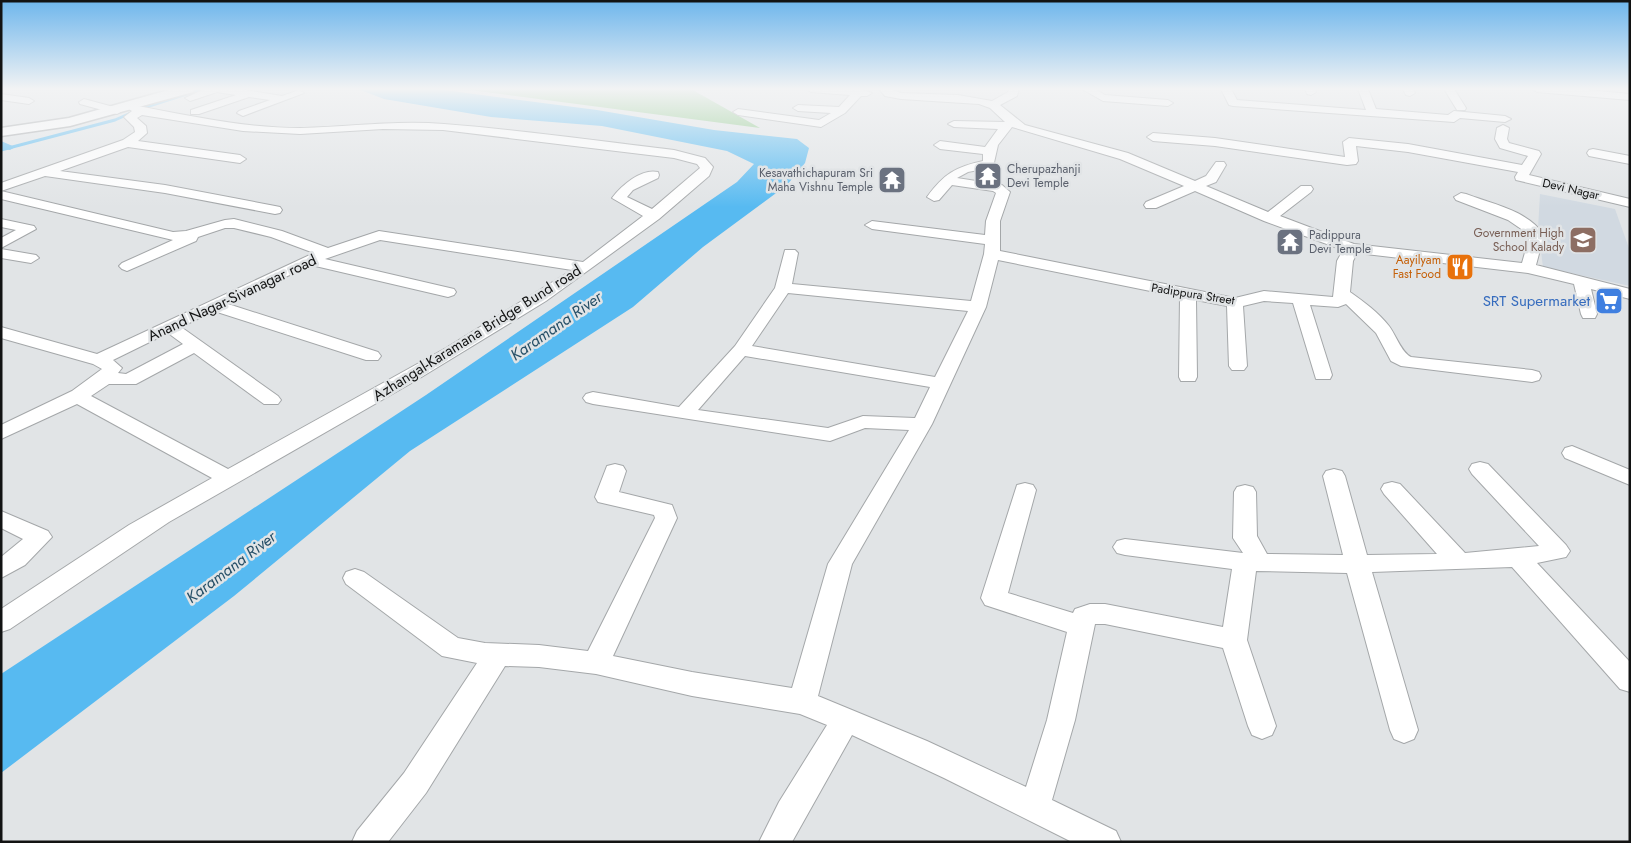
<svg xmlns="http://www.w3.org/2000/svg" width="1631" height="843" viewBox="0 0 1631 843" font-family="Jost,sans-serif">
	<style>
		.built { fill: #d1d9e1 }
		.forest { fill: #81c47c }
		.water { fill: #57baf1 }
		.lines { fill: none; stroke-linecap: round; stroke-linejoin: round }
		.stream { stroke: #57baf1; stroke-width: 3 }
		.canal { fill: #57baf1; fill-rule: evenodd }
		.minor-casing { stroke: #a4a7a9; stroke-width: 2 }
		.major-casing { stroke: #a4a7a9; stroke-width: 3 }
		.minor { fill: #fff; fill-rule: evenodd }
		.major { fill: #fff; fill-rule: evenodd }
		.labels { text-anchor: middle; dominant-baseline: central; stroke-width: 5; stroke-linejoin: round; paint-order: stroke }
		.far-worship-label { font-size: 12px; fill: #5b616d; stroke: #e1e4e6; text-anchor: start }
		.far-street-label { font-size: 12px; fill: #121313; stroke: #e1e4e6 }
		.far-education-label { font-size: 12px; fill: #785e54; stroke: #e1e4e6; text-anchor: end }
		.far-food-label { font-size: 12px; fill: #c56008; stroke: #e1e4e6; text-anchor: end }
		.street-label { font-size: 15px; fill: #121313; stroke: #e1e4e6 }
		.shop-label { font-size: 15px; fill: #366cbe; stroke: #e1e4e6; text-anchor: end }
		.water-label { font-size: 16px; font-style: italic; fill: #264f67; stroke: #e1e4e6 }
	</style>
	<rect width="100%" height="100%" fill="#e1e4e6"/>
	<path class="built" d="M1540,194L1615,209L1630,251V286L1543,267L1538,229Z"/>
	<path class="forest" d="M464,89H691L760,128L470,90Z"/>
	<path class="water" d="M358,89H436L597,110L714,130L797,139L809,148L805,163L787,185L703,247L633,307L410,451L234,596L1,773V674L426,395L737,182L754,164L727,151L602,126L491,117L384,99Z"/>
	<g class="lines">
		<path class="stream" d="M146,107L199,90
			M1,150L115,120L133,112"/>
		<path class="canal" d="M1,141L15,147L10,150L1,148Z"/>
		<defs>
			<path id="minor" d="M205,89H239L282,96L299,90L304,93L243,116L237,113L239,111L270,100L249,97L199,114H191V110L236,95L217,92L190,101L185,98Z
				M806,89H860L872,93L867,96H861L845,113L821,127L738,115L733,112L738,109L819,120L831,113L798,111L793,108L798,105L839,107L850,95L811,92Z
				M879,89H890L901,93L958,95L992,101L1008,92L1009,89H1019L1017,96L1000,105L1025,125L1128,153L1195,181L1206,176L1216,162H1224L1226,165L1216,182L1206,186L1268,212L1301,186H1311L1313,189L1311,192L1280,216L1354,244L1522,263L1530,235L1508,220L1456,200L1454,197L1461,193L1466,194C1492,204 1527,210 1544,235L1536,265L1630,289V299L1591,289L1597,314L1595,318H1583L1581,314L1574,284L1528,273L1357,253L1353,261L1350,292C1364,302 1378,312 1389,326C1396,335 1401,352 1411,357L1532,370L1539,372L1541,376L1539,380L1532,382L1401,366L1391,361L1376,333L1346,304L1338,307L1310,305L1332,375L1330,379H1316L1293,303L1264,301L1243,306L1247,366L1244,370H1232L1229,366L1227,306L1196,300L1197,377L1195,381H1181L1179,377L1180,297L998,260L986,307L932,424L852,564L818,696L927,741L1026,787L1047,720L1067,632L985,605L981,598L1017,485L1025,483L1033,485L1036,490L1008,593L1073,613L1075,609L1090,604H1105L1223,627L1232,569L1125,555L1117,553L1113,547L1117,541L1125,539L1243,553L1233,538L1234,492L1237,487L1245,485L1253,487L1256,492L1257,536L1267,554L1343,555L1323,476L1326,471L1334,469L1342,471L1345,476L1367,555L1437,554L1384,494L1381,489L1384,484L1392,482L1400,484L1465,553L1539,546L1472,474L1469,469L1472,464L1480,462L1488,464L1566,545L1570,551L1566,557L1537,563L1630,662V692L1620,689L1512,567L1372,572L1418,730L1414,739L1404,743L1394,739L1390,730L1347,573L1256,571L1247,640L1276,726L1272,735L1262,739L1252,735L1248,726L1223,648L1105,624H1095L1075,720L1052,800L1116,831L1121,842H1072L944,778L852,735L792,842H759L779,802L827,725L800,714L692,696L596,674L539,667L505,666L426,793L388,842H352L357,831L404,773L477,663L442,656L346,584L343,578L346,572L355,569L364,572L458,638L485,643L539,645L588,651L655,518L654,515L598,502L595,497L607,466L615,464L623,466L626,471L619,492L672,505L677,518L613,656L692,672L792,688L828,564L909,430L865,428L830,441L593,404L586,402L583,398L586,394L593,392L679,407L735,346L775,288L785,250H795L798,253L792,284L971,301L984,254L985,244L872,229L865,225L872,221L985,235L986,221L996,193L993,191L952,185L939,200L934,201L927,197C944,174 955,167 983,161V154L940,149L934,145L940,141L985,147L998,129L954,127L948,124L954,121L1005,122L990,108L979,104L901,99L885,96ZM1012,127L1120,159L1184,186L1146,202L1144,205L1146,208H1156L1195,191L1264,221L1343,250L1337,261L1333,297L1264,291L1235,298L1000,251V221L1010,192L1002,185L957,178L968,172L993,167L998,145ZM788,293L968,311L935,377L752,346ZM745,356L930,387L915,418L863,416L828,428L698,410Z
				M1082,89H1095L1105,95L1168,100L1173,103L1168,106L1103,101Z
				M1221,89H1231L1237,100L1366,110L1358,89H1368L1376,109L1448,115L1454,111L1505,116L1511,119L1505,122L1460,118L1454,122L1233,106L1229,105Z
				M1305,89H1315L1316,92L1311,95L1307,94Z
				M1403,89H1413L1415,93L1410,96L1406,95Z
				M1444,89H1454L1466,108L1465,110H1457Z
				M1532,89H1577L1630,94V100L1537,92Z
				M1,94L29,98L34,101L29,104L1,100Z
				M84,99L121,109L122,111L117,114L80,104L79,102Z
				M132,105C187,115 243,128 300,128C348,127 396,120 444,124C521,130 598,141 674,150L705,158L713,167L709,176L659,219L546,301L415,381L169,522L10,629L1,632V609L129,525L212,478L77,404L1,439V425L72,391L102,369L93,364L1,338V327L97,354L314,253L271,237L234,228H225L198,237L196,241L127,271L122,269L119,266L122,263L173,240L1,199V191L173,232L186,231L225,220L234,219L282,231L328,248L379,231L583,262L643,216L612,198C621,186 641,168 658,172L659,175L658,178L633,190L627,197L652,209L700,168L697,164L674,158L443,130L383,129L300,134L243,131L142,115L137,118L146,126L147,133L138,141L240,155L246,159L240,163L128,147L60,171L165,185L275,206L280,207L282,210L280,213L275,214L165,193L45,176L1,191V183L123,140L135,132L134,127L124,117L132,111L127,108ZM380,240L572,270L446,348L228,469L91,396L109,384H136L194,353L264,404H278L281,400L278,396L181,327L214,311L366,360H378L381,356L378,352L228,304L311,265L448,297L454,295L456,292L454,289L325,259ZM168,333L183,344L126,374L118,373L122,368L113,360Z
				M1503,125L1509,128L1507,139L1509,143L1539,151L1541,154L1529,175L1630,199V207L1516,180L1515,177L1518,172L1408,152L1356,146L1358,161L1356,164L1347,165L1215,146L1153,141L1147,137L1153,133L1215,138L1345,157L1343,142L1349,138L1408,144L1522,165L1528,156L1500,148L1495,139L1497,128Z
				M1593,149L1630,156V164L1589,156L1587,153L1589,150Z
				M1,219L34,226L36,229L1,248V238L16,230L1,227Z
				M1,249L36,255L39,258L31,263L1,258Z
				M1572,446L1630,470V485L1565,458L1562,453L1565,448Z
				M1,511L48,531L52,537L25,565L1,578V557L23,539L1,528Z"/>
			<path id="major" d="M172,89H194L193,92L70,126L1,136V128L69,118Z"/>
		</defs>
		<use href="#minor" class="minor-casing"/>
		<use href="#major" class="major-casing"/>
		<use href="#minor" class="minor"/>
		<use href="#major" class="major"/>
	</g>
	<linearGradient id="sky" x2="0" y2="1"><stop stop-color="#6eb6ec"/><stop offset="0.43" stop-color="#f2f3f4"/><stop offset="1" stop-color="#f2f3f4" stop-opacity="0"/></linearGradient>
	<rect width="1631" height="207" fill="url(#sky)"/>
	<defs>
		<symbol id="temple-square" viewBox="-11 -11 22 22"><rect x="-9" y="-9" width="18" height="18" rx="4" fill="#6b7280" stroke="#e1e4e6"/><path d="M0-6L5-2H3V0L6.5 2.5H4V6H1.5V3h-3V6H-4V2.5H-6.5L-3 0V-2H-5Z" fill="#fff"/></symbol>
		<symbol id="school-square" viewBox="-11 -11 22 22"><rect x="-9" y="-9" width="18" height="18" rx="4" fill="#8d6e63" stroke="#e1e4e6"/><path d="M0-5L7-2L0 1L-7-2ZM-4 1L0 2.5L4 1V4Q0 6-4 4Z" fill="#fff"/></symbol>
		<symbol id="restaurant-square" viewBox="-11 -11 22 22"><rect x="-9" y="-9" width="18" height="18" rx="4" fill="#e8710a" stroke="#e1e4e6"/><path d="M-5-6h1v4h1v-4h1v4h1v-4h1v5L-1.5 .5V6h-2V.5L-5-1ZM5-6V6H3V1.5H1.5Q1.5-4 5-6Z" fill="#fff"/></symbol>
		<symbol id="supermarket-square" viewBox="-11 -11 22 22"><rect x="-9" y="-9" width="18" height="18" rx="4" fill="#3f7fe0" stroke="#e1e4e6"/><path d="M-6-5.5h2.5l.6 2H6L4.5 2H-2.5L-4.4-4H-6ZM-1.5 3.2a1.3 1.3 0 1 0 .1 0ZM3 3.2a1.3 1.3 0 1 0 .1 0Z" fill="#fff"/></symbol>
	</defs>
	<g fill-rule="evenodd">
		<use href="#temple-square" x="972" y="160" width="32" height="32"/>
		<use href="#temple-square" x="876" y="164" width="32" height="32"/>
		<use href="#school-square" x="1567" y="224" width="32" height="32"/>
		<use href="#temple-square" x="1274" y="226" width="32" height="32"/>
		<use href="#restaurant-square" x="1444" y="251" width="32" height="32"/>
		<use href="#supermarket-square" x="1593" y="285" width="32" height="32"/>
	</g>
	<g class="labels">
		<g class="far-worship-label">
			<text x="1007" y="169">Cherupazhanji<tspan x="1007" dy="14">Devi Temple</tspan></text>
			<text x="873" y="173" text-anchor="end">Kesavathichapuram Sri<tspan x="873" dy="14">Maha Vishnu Temple</tspan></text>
			<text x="1309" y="235">Padippura<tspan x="1309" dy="14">Devi Temple</tspan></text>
		</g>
		<g class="far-street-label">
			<text transform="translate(1571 189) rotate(13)">Devi Nagar</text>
			<text transform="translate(1193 294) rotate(9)">Padippura Street</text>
		</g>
		<g class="far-education-label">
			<text x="1564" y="233">Government High<tspan x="1564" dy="14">School Kalady</tspan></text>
		</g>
		<g class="far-food-label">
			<text x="1441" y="260">Aayilyam<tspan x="1441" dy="14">Fast Food</tspan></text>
		</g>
		<g class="street-label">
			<text transform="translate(232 298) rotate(-25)">Anand Nagar-Sivanagar road</text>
			<text transform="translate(477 333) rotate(-32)">Azhangal-Karamana Bridge Bund road</text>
		</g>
		<g class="shop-label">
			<text x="1590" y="301">SRT Supermarket</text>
		</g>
		<g class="water-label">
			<text transform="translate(556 326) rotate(-35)">Karamana River</text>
			<text transform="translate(231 567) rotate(-37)">Karamana River</text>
		</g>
	</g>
	<rect width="1631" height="843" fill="none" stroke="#121313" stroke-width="5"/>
</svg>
